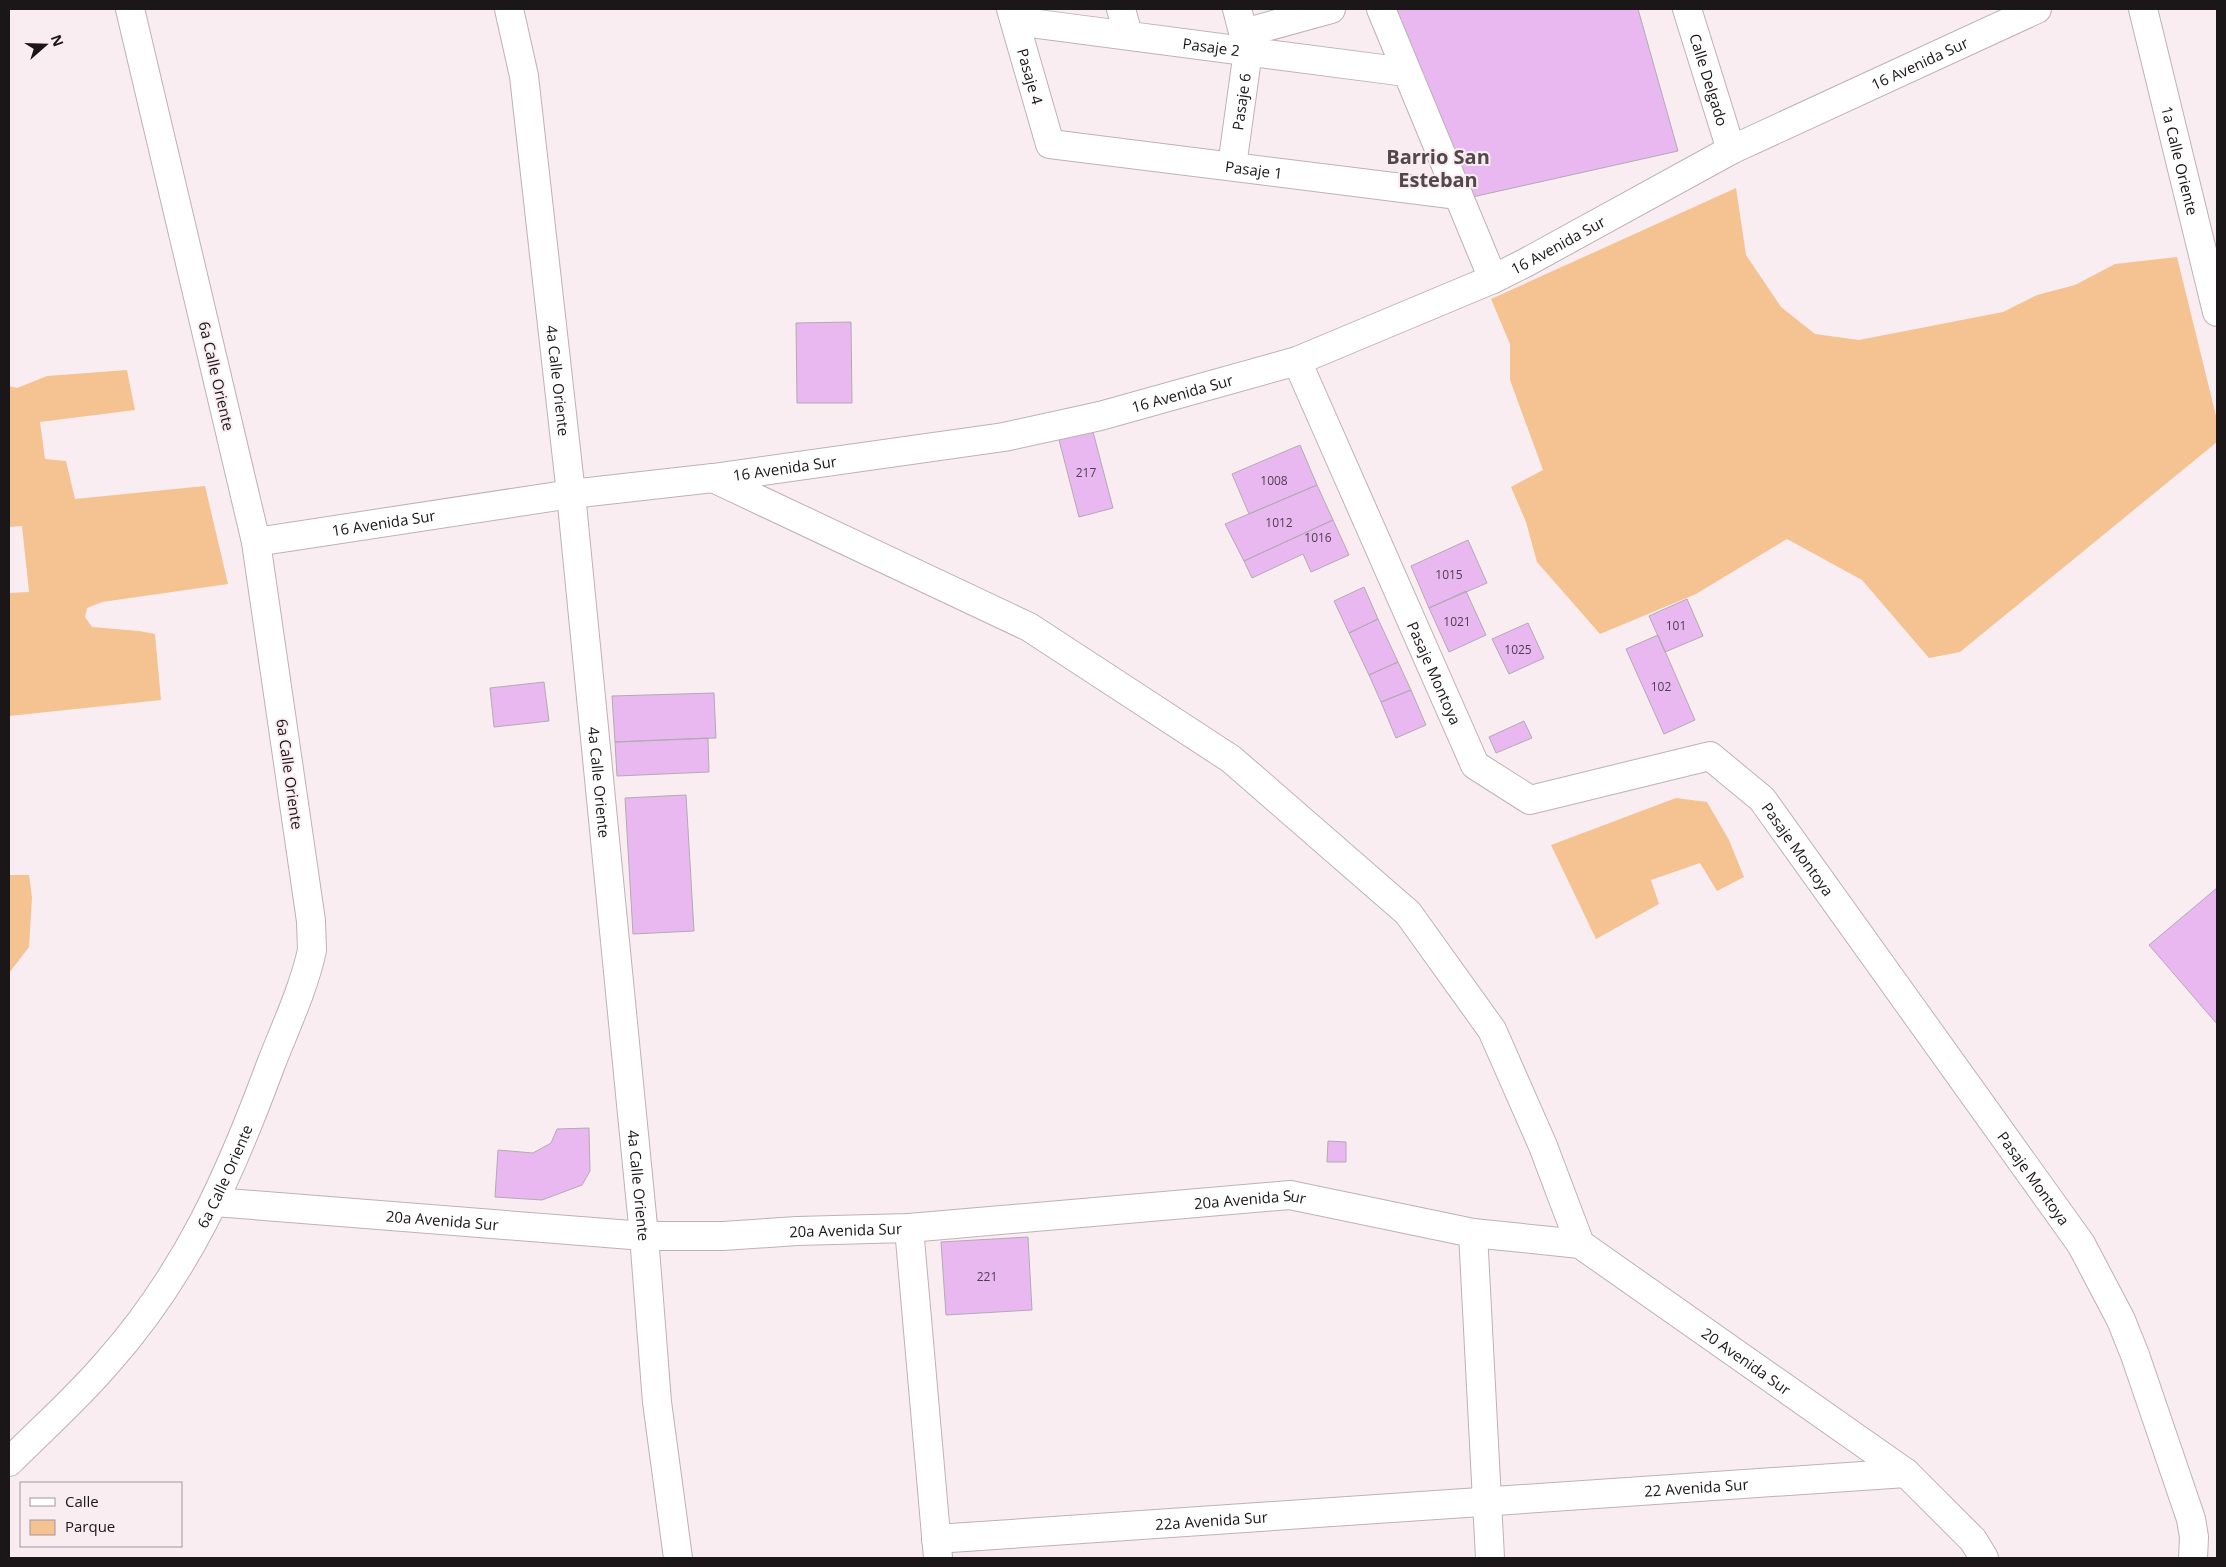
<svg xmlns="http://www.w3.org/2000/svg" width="2226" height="1567" viewBox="0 0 2226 1567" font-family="'Open Sans',sans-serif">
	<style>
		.green { fill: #f5c291 }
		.building { fill: #e9b8f0; stroke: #b2aab3 }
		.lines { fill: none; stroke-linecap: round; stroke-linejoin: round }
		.minor-casing { stroke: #beb1b5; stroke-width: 30 }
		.minor { stroke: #fff; stroke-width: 28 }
		.labels { text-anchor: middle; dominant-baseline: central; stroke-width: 4; stroke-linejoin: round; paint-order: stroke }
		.number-label { font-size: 12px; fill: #4e3e4e }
		.street-label { font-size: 15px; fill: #1b1618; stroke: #faedf1 }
		.district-label { font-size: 20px; font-weight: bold; fill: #52474b; stroke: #faedf1 }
	</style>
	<rect width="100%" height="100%" fill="#faedf1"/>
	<path class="green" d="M1736,188L1746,255L1781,307L1815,334L1859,340L2003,312L2037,295L2075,285L2115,264L2177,257L2217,420V442L1960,652L1929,658L1862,580L1787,539L1696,594L1600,634L1537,562L1526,522L1511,487L1543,470L1510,380V344L1491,299Z
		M127,370L135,410L40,422L45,459L66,461L75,499L205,486L228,584L102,602L87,608L85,617L92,627L139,631L155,634L161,700L9,716V593L29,592L22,526L9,527V386L17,388L47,376Z
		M1676,798L1707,802L1729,840L1744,877L1717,891L1700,863L1651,880L1659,904L1596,939L1551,845Z
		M9,875H29L32,897L29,947L9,973Z"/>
	<path class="building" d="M1391,9H1638L1678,151L1468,198Z
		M851,322L852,403H797L796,323Z
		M1092,428L1113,508L1079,517L1058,436Z
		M1300,445L1317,485L1249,514L1232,474Z
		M1317,485L1333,520L1244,561L1225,524Z
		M1333,520L1349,555L1311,572L1303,554L1252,578L1244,561Z
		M1468,540L1487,583L1429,608L1411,566Z
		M1364,587L1378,619L1349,633L1334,601Z
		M1466,591L1486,635L1449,652L1429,608Z
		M1687,599L1703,636L1665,652L1649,616Z
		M1378,619L1398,662L1369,675L1349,633Z
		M1528,623L1544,658L1509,674L1492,639Z
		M1658,635L1695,720L1664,734L1626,649Z
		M1398,662L1411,690L1381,702L1369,675Z
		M544,682L549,721L494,727L490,688Z
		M1411,690L1426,725L1396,738L1381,702Z
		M714,693L716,738L615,742L612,696Z
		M1524,721L1532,738L1496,753L1489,737Z
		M708,738L709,772L617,776L615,742Z
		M686,795L694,931L633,934L625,798Z
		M2217,888V1024L2149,945Z
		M589,1128L590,1171L582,1185L542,1200L495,1197L498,1150L533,1153L551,1143L557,1129Z
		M1328,1141L1346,1142V1162H1327Z
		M1028,1237L1032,1310L946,1315L941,1242Z"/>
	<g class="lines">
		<defs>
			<g id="minor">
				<path id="s1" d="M509,9L524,76L571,494L644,1236L657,1402L678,1558"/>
				<path id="s2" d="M1011,9L1050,144L1458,195"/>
				<path d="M1121,9L1128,35"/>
				<path d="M1381,9L1493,279"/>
				<path id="s3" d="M1687,9L1731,150"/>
				<path id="s4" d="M2143,9L2217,312"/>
				<path id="s5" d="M1015,21L1406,72"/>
				<path d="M1244,33L1331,9"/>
				<path id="s6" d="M1232,166L1248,51L1237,9"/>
				<path id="s7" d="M1297,361L1475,765L1530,800L1710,756L1762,799L2081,1244L2121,1320L2135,1355L2191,1519L2194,1537L2193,1558"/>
				<path d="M713,478L1029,627L1231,759L1408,913L1492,1030L1543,1146L1580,1244"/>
				<path id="s8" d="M256,542L571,494L713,478L1004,437L1100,416L1297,361L1493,279L1525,263L1731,150L2037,9"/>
				<path id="s9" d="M215,1202L644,1236H723L797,1231L909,1228L1290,1195L1473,1233L1580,1244L1906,1473L1973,1540L1984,1558"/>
				<path d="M909,1228L938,1558"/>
				<path d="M1473,1233L1490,1558"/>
				<path id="s10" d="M9,1462C42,1429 77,1398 107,1363C187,1273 230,1175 271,1064C285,1028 304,988 312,950L311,921L256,542L130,9"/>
				<path id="s11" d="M936,1539L1906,1473"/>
			</g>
		</defs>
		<use href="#minor" class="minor-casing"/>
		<use href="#minor" class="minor"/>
	</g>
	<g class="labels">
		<g class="number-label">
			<text x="1086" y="472">217</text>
			<text x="1274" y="480">1008</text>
			<text x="1279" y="522">1012</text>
			<text x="1318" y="537">1016</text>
			<text x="1449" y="574">1015</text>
			<text x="1457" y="621">1021</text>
			<text x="1676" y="625">101</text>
			<text x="1518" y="649">1025</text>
			<text x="1661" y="686">102</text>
			<text x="987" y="1276">221</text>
		</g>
		<g class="street-label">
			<text stroke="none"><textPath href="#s5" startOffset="198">Pasaje 2</textPath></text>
			<text stroke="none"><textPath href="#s8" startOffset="1749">16 Avenida Sur</textPath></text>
			<text stroke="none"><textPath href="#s2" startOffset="70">Pasaje 4</textPath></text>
			<text stroke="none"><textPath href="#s3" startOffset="74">Calle Delgado</textPath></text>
			<text stroke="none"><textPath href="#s6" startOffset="65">Pasaje 6</textPath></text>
			<text stroke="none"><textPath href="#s4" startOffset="156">1a Calle Oriente</textPath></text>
			<text stroke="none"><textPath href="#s2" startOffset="346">Pasaje 1</textPath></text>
			<text stroke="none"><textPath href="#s8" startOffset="1344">16 Avenida Sur</textPath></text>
			<text transform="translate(217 376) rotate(77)">6a Calle Oriente</text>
			<text stroke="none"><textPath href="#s1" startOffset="375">4a Calle Oriente</textPath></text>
			<text stroke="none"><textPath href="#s8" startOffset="939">16 Avenida Sur</textPath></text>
			<text stroke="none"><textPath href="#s8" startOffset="534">16 Avenida Sur</textPath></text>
			<text stroke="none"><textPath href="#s8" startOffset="129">16 Avenida Sur</textPath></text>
			<text stroke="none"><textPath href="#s7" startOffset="341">Pasaje Montoya</textPath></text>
			<text transform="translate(290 774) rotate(82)">6a Calle Oriente</text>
			<text stroke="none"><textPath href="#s1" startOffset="779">4a Calle Oriente</textPath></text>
			<text stroke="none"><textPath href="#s7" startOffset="821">Pasaje Montoya</textPath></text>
			<text stroke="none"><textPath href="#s10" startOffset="361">6a Calle Oriente</textPath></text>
			<text stroke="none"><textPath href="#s7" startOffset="1226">Pasaje Montoya</textPath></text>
			<text stroke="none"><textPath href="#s1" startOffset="1184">4a Calle Oriente</textPath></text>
			<text stroke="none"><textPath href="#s9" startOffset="1038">20a Avenida Sur</textPath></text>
			<text stroke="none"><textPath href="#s9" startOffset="228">20a Avenida Sur</textPath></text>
			<text stroke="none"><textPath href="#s9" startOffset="632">20a Avenida Sur</textPath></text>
			<text stroke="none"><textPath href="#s9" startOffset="1576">20 Avenida Sur</textPath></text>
			<text stroke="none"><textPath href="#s11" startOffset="762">22 Avenida Sur</textPath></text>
			<text stroke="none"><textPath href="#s11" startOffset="276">22a Avenida Sur</textPath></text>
		</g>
		<g class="district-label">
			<text x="1438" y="156">Barrio San<tspan x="1438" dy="23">Esteban</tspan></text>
		</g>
	</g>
	<rect width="2226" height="1567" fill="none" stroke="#1b1618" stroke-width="20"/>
	<rect x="20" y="1482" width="162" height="65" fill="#faedf1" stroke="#a1979a"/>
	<rect x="30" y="1498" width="25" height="8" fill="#ffffff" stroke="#a1979a"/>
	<text x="65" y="1507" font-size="15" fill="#1b1618">Calle</text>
	<rect x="30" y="1520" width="25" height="15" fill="#f5c291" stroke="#a1979a"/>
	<text x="65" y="1532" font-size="15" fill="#1b1618">Parque</text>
	<g transform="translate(45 45) rotate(70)" stroke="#faedf1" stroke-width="4" paint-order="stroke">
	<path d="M0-4L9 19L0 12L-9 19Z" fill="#1b1618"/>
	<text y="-8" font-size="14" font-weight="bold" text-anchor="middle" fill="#1b1618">N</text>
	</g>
</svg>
